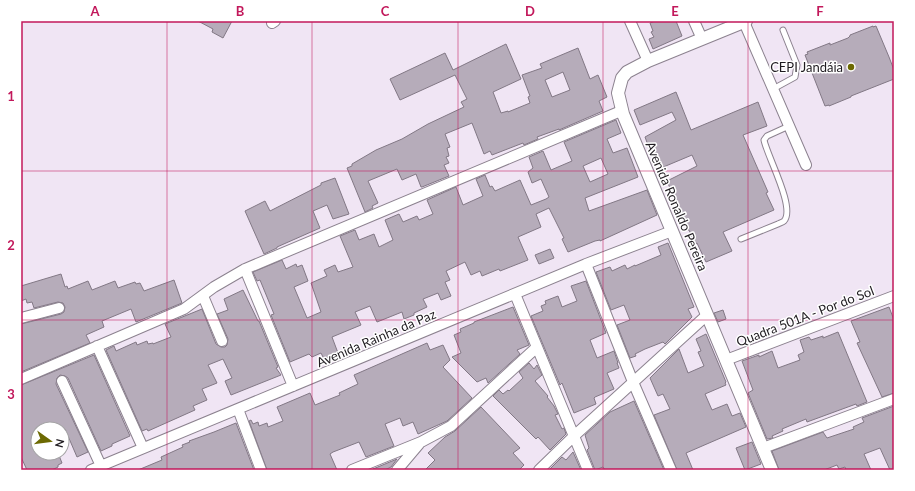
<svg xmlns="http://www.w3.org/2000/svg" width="915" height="491" viewBox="0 0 915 491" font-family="Lato,sans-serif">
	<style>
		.building { fill: #b6acba; stroke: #827885; fill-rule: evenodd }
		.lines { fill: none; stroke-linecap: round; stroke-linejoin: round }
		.service-casing { stroke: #8c828f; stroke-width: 7 }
		.minor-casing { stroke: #8c828f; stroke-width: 12 }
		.tertiary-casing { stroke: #8c828f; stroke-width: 14 }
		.service { stroke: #fff; stroke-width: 5 }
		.minor { stroke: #fff; stroke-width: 10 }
		.tertiary { stroke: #fff; stroke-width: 12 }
		.grid { fill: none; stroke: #c2185b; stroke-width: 1; stroke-opacity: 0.55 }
		.poi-dot { fill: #6c6902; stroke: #fff; stroke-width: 1.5 }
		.labels { text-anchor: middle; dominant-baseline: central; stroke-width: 3; stroke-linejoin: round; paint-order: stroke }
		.poi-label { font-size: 13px; fill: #1f1b20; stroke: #fff; text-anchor: end }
		.street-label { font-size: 13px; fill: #1f1b20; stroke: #fff }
		.neatline { fill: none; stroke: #c2185b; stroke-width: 1.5 }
		.grid-label { font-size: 13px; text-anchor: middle; font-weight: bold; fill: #c2185b }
	</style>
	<rect width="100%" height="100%" fill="#f0e5f4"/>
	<path class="building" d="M198,21H232L223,38L212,32L213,29Z
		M655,21H676L682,36L653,49L649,39L654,37L651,32L653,31L650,23Z
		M873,26V27L876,26L889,57L894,70V79L851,96V97L829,106V105L825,106L805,55L808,54L807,52L830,43V45L848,38L850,36V35Z
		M506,44L521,79L493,92L501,113L508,111V112L530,103L528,97L530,96L522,75L542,68L540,64L578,48L590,79L598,75L607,97L599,101L603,111L559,130V129L537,137L538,139L524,145L523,143L492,155L490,151L484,154L472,123L445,134L450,147L447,148L449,156L446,157L449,163L444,165L449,176L422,187H421L416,174L402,180L397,169L368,181L378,203L372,206L373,208L365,212L347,168L352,166V164L376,150L402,139L428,124L464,107L461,102L467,99L455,75L400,100L390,79L445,53L453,70ZM563,72L570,90L552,97L545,80Z
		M676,92L691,130L758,102L767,126L743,135L768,192L766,193L774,210L723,232L732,251L706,262L697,243L695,244L689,230H688L667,181L697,166L692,155L661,168L659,162L655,164L645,137L676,120L672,112L640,125L634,110Z
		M616,120L621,133L607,139L613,153L627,148L638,177L585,198L589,211L647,190L657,215L600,241V240L595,241L568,252L562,239L564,238L549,208L536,214L541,227L518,237L528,260L500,271L499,269L482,276L480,271L471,275L465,262L446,271L450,280L445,282L451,296L441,300L438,293L423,299L427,307L414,313V315L404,319L402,312L377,322L370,306L355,312L361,325L332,337L338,353L324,359L321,353L312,357L309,354L290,362L271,315L274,314L260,280L257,281L253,272L282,260L286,269L296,264L297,267L302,265L308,281L294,287L307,318L321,312L311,283L327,276L324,270L335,265L338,272L353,267L340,236L355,230L359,240L374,234L379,247L393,240L385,220L399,214L403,222L417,216L419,220L433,214L427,200L456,187L463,205L483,196L476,179L485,175L490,187L492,186L495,191L520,180L531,205L546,199L549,197L541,179L532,183L528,172L533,168L529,157L543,151L551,170L572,161L564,142ZM601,158L608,174L590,182L583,166Z
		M335,178L349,214L333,219L327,205L313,211L320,228L277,247V248L264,254L245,211L265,201L270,211L321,185V183Z
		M668,243L694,307L688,309L692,317L665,344L663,342L645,349L635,354L636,356L630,358L617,325L630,320L624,305L611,310L596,272L610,267L612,271L625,265L627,269L635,265V266L661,255L658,247Z
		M550,249L554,258L539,264L535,255Z
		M61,274L65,287L67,286L68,289L88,281L92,290L115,281L118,288L135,282L136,284L140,283L144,291L174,280L182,303L136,322L131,309L102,321L104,327L86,335L90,343L21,372V324L61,314L64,312L65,307L63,303L58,302L34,308L32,302L27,303L26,299L21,301V286Z
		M586,281L606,333L590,340L597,358L614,351L618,363H617L619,368L607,373L614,389L595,397L594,398L596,404L574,413L562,383L560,385L531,316L543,311L541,306L546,304L545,301L558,296L562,307L577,301L571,286Z
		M243,290L258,321H259L278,367L276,368L281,375L231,395L225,381L232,378L223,359L208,365L217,383L202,389L207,400L193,406L195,410L148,431L147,429L142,431L106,350L114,346L116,351L136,342L137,345L147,341L148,344L153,343V344L171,337L165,324L202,309L216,344L221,347H225L227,345L228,339L217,314L228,310L224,299Z
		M513,307L529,345L517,350L520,354L488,383L486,378L477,382L452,357L461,353L454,335L461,332L460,329L474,323V322Z
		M889,307L894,320V393L882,397L857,343L860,342L851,321Z
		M723,310L726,319L718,322L714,313Z
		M838,332L867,402L857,406L856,404L807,422L806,419L782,429L783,431L772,436L773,438L767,439L748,393L753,390L742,361L759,355V357L772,351L778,368L800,360L798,355L804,352L800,340L809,337L811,340L823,336V338Z
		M706,334L726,382L725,383L726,385L705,394L712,410L727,404L732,416L740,413L746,427L686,453L693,470H677L654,415L670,409L663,394L658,396L650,378L679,349L688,373L704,366L698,352L701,351L696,339Z
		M427,343L430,350L443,345L450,360L443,367L472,398L447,421L418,434L413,422L403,426L400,418L385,424L394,446L366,457L359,442L333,452L330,454L337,470H267L249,421L251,420L253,424L258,422L259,426L267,423L268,427L283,421L277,407L310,393L315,405L340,395L339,393L358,384L354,375Z
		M94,355L130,436L112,444V446L101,451L68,378L65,376L60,375L57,378L56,384L88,452L77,457L65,429H38V453H58L62,463L58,465V467L52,470H27L21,457V385Z
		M529,363L534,369L537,365L542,375L535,381L548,396L547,397L554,406L558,414L555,415L562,429L564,428L566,434L550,450L538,437L536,439L493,396L499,390L503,394L508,390L509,391L523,378L519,372Z
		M634,401L664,470H605L603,467L595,470L587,450L589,448L585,435L610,412Z
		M894,406V470H890L880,448L864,454L871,470H846L845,467L839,469L837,465L824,470H779L772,451L823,432L827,438L854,429L853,427L864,422L862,418Z
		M481,407L520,448L513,453L524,465L519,470H425L435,460L428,453L445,437L455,431Z
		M236,423L254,470H138L162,460L161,457L183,447L182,445L190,442L189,441L214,432Z
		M752,442L761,464L745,470L736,448Z
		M573,452L581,470H549L562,457L566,460Z
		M397,459L391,467L385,470H374L373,469Z"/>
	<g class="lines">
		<defs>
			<path id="service" d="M773,89L795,77L797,65L783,30
				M741,239L778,224C780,223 783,222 784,221C796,208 767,156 764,140L767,136L789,126"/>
			<path id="minor" d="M630,21L648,61
				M694,21L702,39
				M744,22L806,165
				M272,23L275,21
				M586,264L633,382L671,470
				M245,269L293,386
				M515,294L588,470
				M203,296L222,341
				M21,318L59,308
				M97,346L143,448
				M726,360L894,296
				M21,379L184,309L214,287L245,269L621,111
				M62,381L101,466
				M238,409L261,470
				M763,448L894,399
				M91,470L586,264L672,231
				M352,470L421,442L451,426L537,347
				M397,470L419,444
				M539,470L574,436L707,315"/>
			<path id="tertiary" d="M746,21L648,61L627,72L622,78L618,93L623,114L772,470"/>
		</defs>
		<use href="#service" class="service-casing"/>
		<use href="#minor" class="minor-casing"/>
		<use href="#tertiary" class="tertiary-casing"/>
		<use href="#service" class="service"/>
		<use href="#minor" class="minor"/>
		<use href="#tertiary" class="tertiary"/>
	</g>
	<path class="grid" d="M167,21V470M312,21V470M458,21V470M603,21V470M748,21V470M21,171H894M21,320H894"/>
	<circle class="poi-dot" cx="851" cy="67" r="4"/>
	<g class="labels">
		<g class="poi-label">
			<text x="843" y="67">CEPI Jandáia</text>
		</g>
		<g class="street-label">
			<text transform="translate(677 206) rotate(67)">Avenida Ronaldo Pereira</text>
			<text transform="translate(805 316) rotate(-21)">Quadra 501A - Por do Sol</text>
			<text transform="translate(376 338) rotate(-23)">Avenida Rainha da Paz</text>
		</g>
	</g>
	<rect width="915" height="491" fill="none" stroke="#ffffff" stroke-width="44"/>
	<g transform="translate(50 441) rotate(104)"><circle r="19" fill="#ffffff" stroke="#a5a4a6"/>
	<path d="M0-3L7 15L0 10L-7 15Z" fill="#6c6902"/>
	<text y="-6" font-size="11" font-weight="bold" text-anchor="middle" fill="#1f1b20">N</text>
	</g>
	<rect x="22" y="22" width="871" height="447" class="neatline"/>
	<g class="grid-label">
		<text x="95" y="16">A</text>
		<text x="240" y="16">B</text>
		<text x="385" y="16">C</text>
		<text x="530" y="16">D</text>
		<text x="675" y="16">E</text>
		<text x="820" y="16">F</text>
		<text x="11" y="101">1</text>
		<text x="11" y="250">2</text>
		<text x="11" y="399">3</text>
	</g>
</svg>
